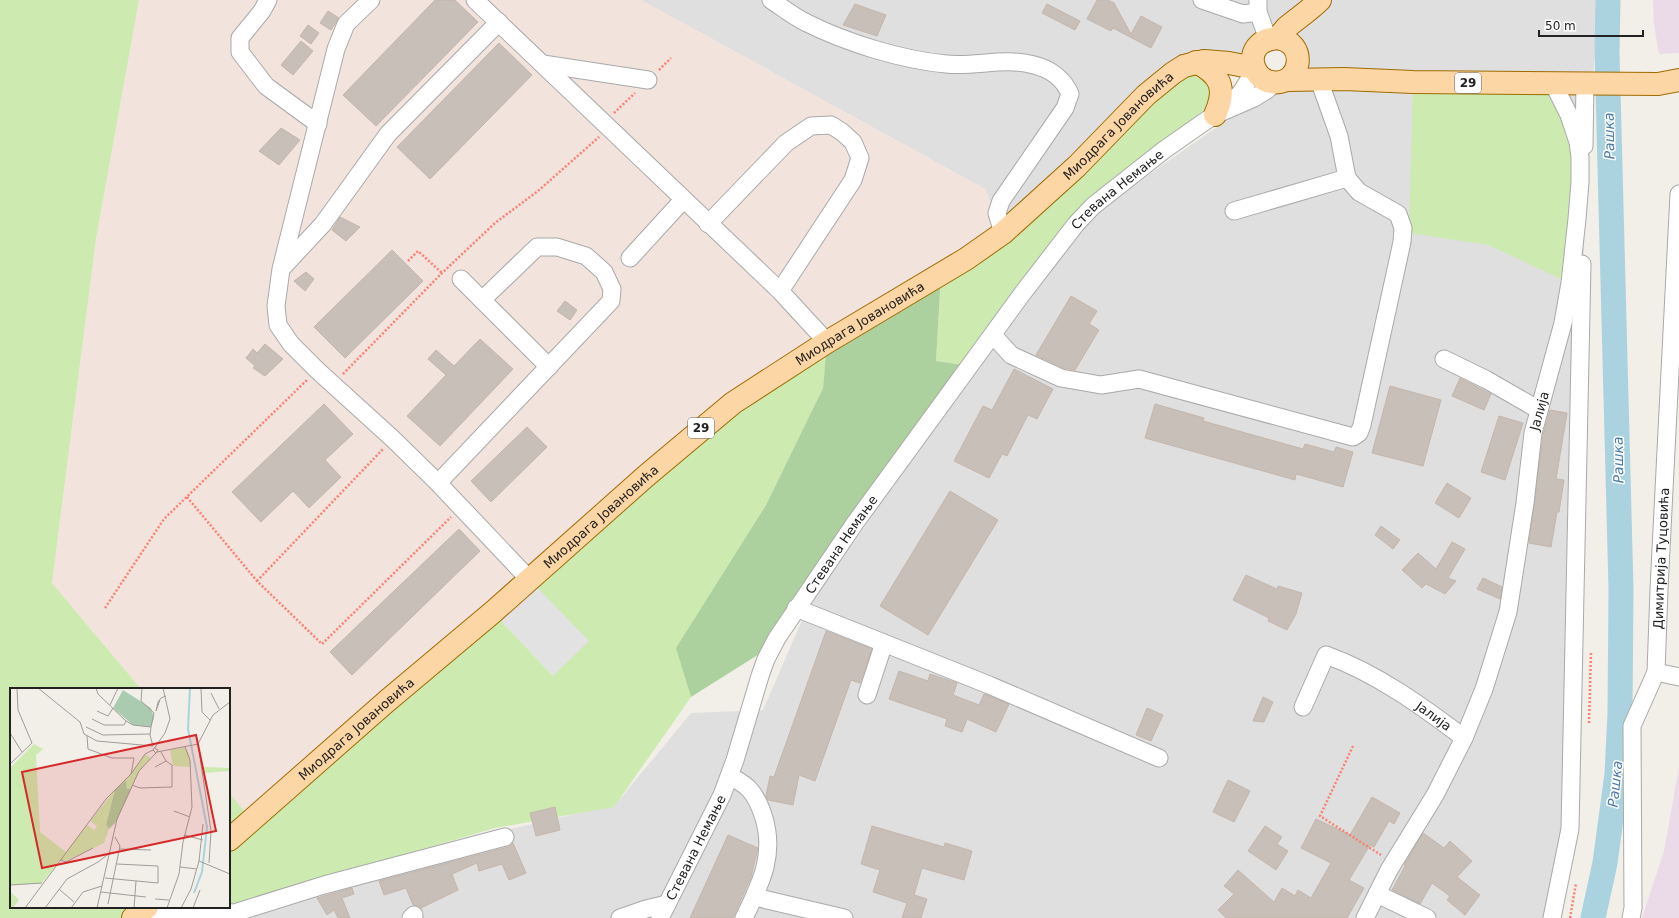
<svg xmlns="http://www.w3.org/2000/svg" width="1679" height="918" viewBox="0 0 1679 918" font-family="'DejaVu Sans',sans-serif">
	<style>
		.residential { fill: #e0dfdf }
		.industrial { fill: #ebdbe8 }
		.military { fill: #f3e3dd }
		.grass { fill: #cdebb0 }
		.forest { fill: #add19e }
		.parking { fill: #e2e2e2 }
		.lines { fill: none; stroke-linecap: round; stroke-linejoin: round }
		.river { stroke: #aad3df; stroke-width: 25 }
		.building { fill: #c7bfb8; stroke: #c4b6ab }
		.minor-casing { stroke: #a9a9a9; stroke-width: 19 }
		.major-casing { stroke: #a06b00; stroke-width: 24 }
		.path { stroke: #fa8072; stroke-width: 2.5; stroke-dasharray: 2 2; stroke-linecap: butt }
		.minor { stroke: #fff; stroke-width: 17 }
		.major { stroke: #fcd6a4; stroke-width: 22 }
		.labels { text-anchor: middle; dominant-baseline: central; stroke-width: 3; stroke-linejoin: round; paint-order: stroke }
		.shield { fill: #fff; stroke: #646464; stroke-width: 1 }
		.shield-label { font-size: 12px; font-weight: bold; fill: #222 }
		.street-label { font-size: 13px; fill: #222; stroke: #fff }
		.water-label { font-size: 14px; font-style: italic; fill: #4a7aab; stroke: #fff }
		.inset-river { fill: none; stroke: #aad3df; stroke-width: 2 }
		.inset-road { fill: none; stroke: #9f9d99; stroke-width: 1 }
		.view { fill: #d62828; fill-opacity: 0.15; stroke: #d62828; stroke-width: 2 }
		.inset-edge { fill: none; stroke: #222; stroke-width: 2 }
	</style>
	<rect width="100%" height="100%" fill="#f2efe9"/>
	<path class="residential" d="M641,0H1597L1593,83L1305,80L1298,57L1260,44L1229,63L1003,233L985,189Z
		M1283,81L1587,93L1584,232L1585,543L1569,865L1558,918H186L497,832L615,805L691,713L763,710L809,604L1017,313L1095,212Z"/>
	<path class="industrial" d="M1653,0H1679V53L1659,54L1654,25Z
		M1679,767V918H1642L1664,851Z"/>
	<path class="military" d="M139,0H641L985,189L1003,233L252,821L229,793V689H141L52,583L96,239Z"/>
	<path class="grass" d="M0,0H139L96,239L52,583L141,689H11V907H147L133,918H0Z
		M1196,62L1219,104L1106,195L970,366L936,361L941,273Z
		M1413,82L1553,83L1575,129L1570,283L1488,245L1409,233Z
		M827,342L823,388L766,505L677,648L691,697L614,807L495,828L234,905H229V793L252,820L493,612L553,676L529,579Z"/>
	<path class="forest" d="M941,273L936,361L970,366L772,646L691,697L676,648L766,505L823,388L827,342Z"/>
	<path class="parking" d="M529,579L589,641L553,676L493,612Z"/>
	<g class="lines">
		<path class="river" d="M1593,918L1605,863L1617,774L1620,713L1621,589L1607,52L1608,0"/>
	</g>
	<path class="building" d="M435,0H455L478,22L376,126L343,95Z
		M1097,0H1108L1114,3L1131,34L1141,16L1162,27L1151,48L1113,28L1111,31L1087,19Z
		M855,4L886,15L877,36L843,25Z
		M1047,4L1080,21L1075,30L1042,13Z
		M328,11L339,18L331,30L320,23Z
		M308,25L319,33L311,44L300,36Z
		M301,41L313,51L293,75L281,65Z
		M499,43L532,75L430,179L397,147Z
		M281,128L300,140L279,165L259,151Z
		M340,217L360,227L346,241L332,230Z
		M392,250L423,281L345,358L314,327Z
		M306,272L314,279L305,291L294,281Z
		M1071,296L1097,311L1089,324L1099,330L1075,370L1064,368L1036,355Z
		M565,301L577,310L570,320L557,311Z
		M480,339L513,369L440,446L407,416L446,375L428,359L436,350L454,366Z
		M265,344L283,359L265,376L253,368L255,366L246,358L253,349L257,353Z
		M1014,369L1053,389L1037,419L1028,415L1007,456L1002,454L989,478L954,461L983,406L992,410Z
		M1460,378L1491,394L1484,410L1452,396Z
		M1390,386L1441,400L1423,466L1372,453Z
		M324,404L353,434L325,460L341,477L309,508L293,491L261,522L232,492Z
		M1155,404L1204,418L1203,421L1303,449L1305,444L1334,452L1336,447L1353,452L1343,487L1296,474L1295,480L1145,438Z
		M1550,410L1567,413L1556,479L1564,480L1559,512H1557L1551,547L1529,543L1543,435Z
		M1499,416L1523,423L1505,480L1481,472Z
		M527,427L547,447L491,502L471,481Z
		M1447,483L1471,498L1459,518L1435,503Z
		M950,491L998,520L928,635L880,606Z
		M1381,526L1400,540L1393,549L1375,535Z
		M459,529L480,551L352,675L330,652Z
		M1452,542L1465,549L1448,578L1456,581L1445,594L1426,584L1422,588L1402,570L1418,553L1436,569Z
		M1246,575L1277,589L1278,586L1302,593L1296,614L1287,630L1268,621L1269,618L1233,600Z
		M1483,578L1502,587L1500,599L1477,589Z
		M826,631L872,649L860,683L851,680L815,781L799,775L793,805L768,800L766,796L770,776L774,777Z
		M899,671L928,681L930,674L957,683L953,695L979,705L984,694L1009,704L996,732L967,719L962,732L945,726L947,719L889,699Z
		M1263,697L1273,702L1264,722L1253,721Z
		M1147,708L1163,715L1151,741L1136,735Z
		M1228,780L1250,791L1234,822L1213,812Z
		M1372,797L1400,813L1394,824L1389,821L1374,847L1370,845L1349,880L1364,888L1347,918H1226L1218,910L1234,894L1224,886L1238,870L1274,902L1282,888L1295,896L1298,890L1311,898L1331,863L1301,848L1316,819L1350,835Z
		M555,807L560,830L536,836L530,813Z
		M872,826L944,847L945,843L972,851L964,880L922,868L914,895L927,899L921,918H902L907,903L873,892L880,870L861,864Z
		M1265,826L1282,837L1277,844L1288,851L1276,870L1248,851Z
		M1423,833L1444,848L1450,841L1472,861L1457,877L1480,895L1465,915L1447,900L1450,896L1432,883L1420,904L1392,890L1405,866L1404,865Z
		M728,835L758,848L751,877L733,918H690Z
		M513,843L526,873L509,880L502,864L479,871L477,863L452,874L458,890L421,908L413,905L406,888L384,895L379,881L508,847Z
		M352,888L354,894L342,898L350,918H338L334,910L327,915L317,898Z"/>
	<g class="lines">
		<defs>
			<g id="minor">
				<path d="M268,0L262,11L240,38V52L266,86L318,124"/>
				<path d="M371,0L346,24L336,49L281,269L276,306L278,325L291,344L317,370L393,439L438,483L529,579"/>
				<path d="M475,0L780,291L827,342"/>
				<path d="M771,0C783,8 794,17 807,23C847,43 902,60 946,64C976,67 1005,57 1034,65C1050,69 1064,79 1070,94L1065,108L1001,201L997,213L1003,233"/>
				<path d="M1202,0L1243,14L1258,12"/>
				<path d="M1258,0V12L1268,39"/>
				<path d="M543,64L648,80"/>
				<path d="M1227,107L1242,91L1255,70"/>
				<path d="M1584,146L1585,83"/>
				<path d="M1234,211L1347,178"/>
				<path d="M708,224L786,143L811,126L831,125L842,132L853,142L860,158L853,180L780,291"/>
				<path d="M630,258L683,200"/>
				<path d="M283,267L323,224L388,134L499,22"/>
				<path d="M461,279L549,367"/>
				<path d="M993,335L1011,355L1061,378L1101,385L1139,379L1353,437L1359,433L1362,425L1402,242L1403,228L1398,214L1359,192L1347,178L1339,136L1319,80"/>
				<path d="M1444,359L1487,380L1539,410"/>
				<path d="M438,483L611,301L612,289L604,272L586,256L557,247H537L482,300"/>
				<path d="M796,608L989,685L1159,758"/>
				<path d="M1656,672L1679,677"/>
				<path d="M867,695L884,643"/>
				<path id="s1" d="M1303,707L1326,655C1376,673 1422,706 1464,738"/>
				<path d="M730,776C737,780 745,784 750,790C756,797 760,806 763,815C776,854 761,883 744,918"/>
				<path d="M1377,894L1427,918"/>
				<path d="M755,897L844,918"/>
				<path d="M204,907L213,912L234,913L324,885L505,837"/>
				<path d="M143,910L213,912"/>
				<path d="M411,918L414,915"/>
				<path d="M620,918L646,909L667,904"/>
				<path id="s2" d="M660,918L722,795L735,760L760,676L766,659L777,638L855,523L1022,294L1076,224L1093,206L1164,150L1204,122L1215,115L1254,98L1267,90L1274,83"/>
				<path id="s3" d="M1365,918L1389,870L1435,795L1464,738L1484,689L1508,612L1525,503L1533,433L1563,323L1570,283L1577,219L1580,182V157L1578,142L1569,115L1553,83"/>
				<path d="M1552,918L1570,829L1582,264"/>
				<path id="s4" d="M1631,918L1633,908L1632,726L1656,672L1659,589L1679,194"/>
			</g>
			<g id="major">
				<path d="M1276,38C1309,41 1302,87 1272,82C1255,80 1246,57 1259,45C1265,39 1269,40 1276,38C1280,36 1284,30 1287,27C1298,18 1310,10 1320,0"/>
				<path d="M1196,62C1221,75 1227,88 1215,115"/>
				<path d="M1287,80L1344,79L1413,82L1658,84L1679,80"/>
				<path id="s5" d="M229,840L387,701L493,612L646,476L733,403L827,342L966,259L1003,233L1077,166L1146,95L1173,73L1184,66L1204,61L1229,63L1254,68"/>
				<path d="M133,918L147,907"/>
			</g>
		</defs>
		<use href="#minor" class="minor-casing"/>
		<use href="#major" class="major-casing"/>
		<path class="path" d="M659,70L671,58
			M614,113L635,93
			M408,261L418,251L442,273
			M343,374L442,273L495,223L538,191L599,137
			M187,497L257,581L322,644L451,517
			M257,581L383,449
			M105,608L164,519L307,380
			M1589,723L1591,652
			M1353,746L1320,816L1381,855
			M1570,918L1576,883"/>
		<use href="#minor" class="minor"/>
		<use href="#major" class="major"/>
	</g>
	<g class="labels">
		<g class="shield">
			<rect x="1455" y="73" width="26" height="20" rx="3"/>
			<rect x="688" y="418" width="26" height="20" rx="3"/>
		</g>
		<g class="shield-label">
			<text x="1468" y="83">29</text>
			<text x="701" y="428">29</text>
		</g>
		<g class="street-label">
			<text stroke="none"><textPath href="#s5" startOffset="1144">Миодрага Јовановића</textPath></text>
			<text stroke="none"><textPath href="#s2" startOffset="869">Стевана Немање</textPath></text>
			<text stroke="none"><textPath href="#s5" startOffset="817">Миодрага Јовановића</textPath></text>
			<text stroke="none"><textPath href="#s3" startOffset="543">Јалија</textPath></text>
			<text stroke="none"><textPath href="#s5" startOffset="493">Миодрага Јовановића</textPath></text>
			<text stroke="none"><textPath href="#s2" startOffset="418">Стевана Немање</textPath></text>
			<text stroke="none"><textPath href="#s4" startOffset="365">Димитрија Туцовића</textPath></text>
			<text stroke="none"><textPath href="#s1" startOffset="181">Јалија</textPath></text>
			<text stroke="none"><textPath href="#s5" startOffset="169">Миодрага Јовановића</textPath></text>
			<text stroke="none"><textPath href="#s2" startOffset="79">Стевана Немање</textPath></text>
		</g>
		<g class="water-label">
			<text transform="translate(1609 136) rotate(-91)">Рашка</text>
			<text transform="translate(1618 460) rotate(-91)">Рашка</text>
			<text transform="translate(1615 784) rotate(-84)">Рашка</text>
		</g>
	</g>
	<g transform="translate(10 688)">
		<rect width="220" height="220" fill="#f2efe9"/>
		<path d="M24,56L33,61L26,67L30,144L56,164L77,137L84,142L87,138L80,133L105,102L106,107L96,137L99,141L94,155L56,173L50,172L32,195L0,197V80ZM175,59L179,66L181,79L163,78L160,62ZM135,66L141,70L129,83L121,101H117L116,92ZM193,79L220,80V83L194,85ZM0,203L9,212L3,220H0Z" fill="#cdebb0"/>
		<path d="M116,92L117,101H121L106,134L99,141L96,137L105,102Z" fill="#add19e"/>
		<path d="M113,2L141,20L144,30L141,39L123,37L103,20Z" fill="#aacbaf"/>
		<path class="inset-river" d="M180,0L178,41L197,139L192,184L184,205"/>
		<path class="inset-road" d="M28,0L70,34L74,46L87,53L143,58M86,0L88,6L116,33L123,37L141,39L140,47L143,58M132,0L131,13L144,25L141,39M191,0L192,24L200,32M201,5L209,21M150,12L146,23L148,14L151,10L156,8M100,17L108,0M87,23L98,28L103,20M82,31L94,37H114L116,33M76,39L93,47L140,46M0,45L12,64M77,48L78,61L102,70H124L121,86M188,56L201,143L199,175M145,60L148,62L146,65L143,62L155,45L160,31L153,0M147,64L188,56L203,27L220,14M0,76L22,55L8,22L7,0M145,79L156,73M122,97L130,100L162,99V77L156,73L151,64M164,123L180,129M174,147L193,152M110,161L141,162M50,172L56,174L83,160M189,173L193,136M170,179L187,181M95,190L148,195V178L107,176M0,197L32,195M49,201L64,214M91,204L136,209M145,211L159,212M98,216L110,158L105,149M15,220L96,111L121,86L135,66L143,62M35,220L57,191L88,174L101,164M61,220L73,204L92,198M87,220L107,131L129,83L146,65M124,220L126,193M157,220L169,186L173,154L182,119L180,72L175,59M171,220L181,201L189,173L220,186M183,220L190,202"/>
		<path class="view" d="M186,47L206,143L32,180L12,84Z"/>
		<rect width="220" height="220" class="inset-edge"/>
	</g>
	<path d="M1539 30v6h104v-6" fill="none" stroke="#222222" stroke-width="2"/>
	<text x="1545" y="30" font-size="12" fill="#222222" stroke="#ffffff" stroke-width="3" paint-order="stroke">50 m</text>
</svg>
